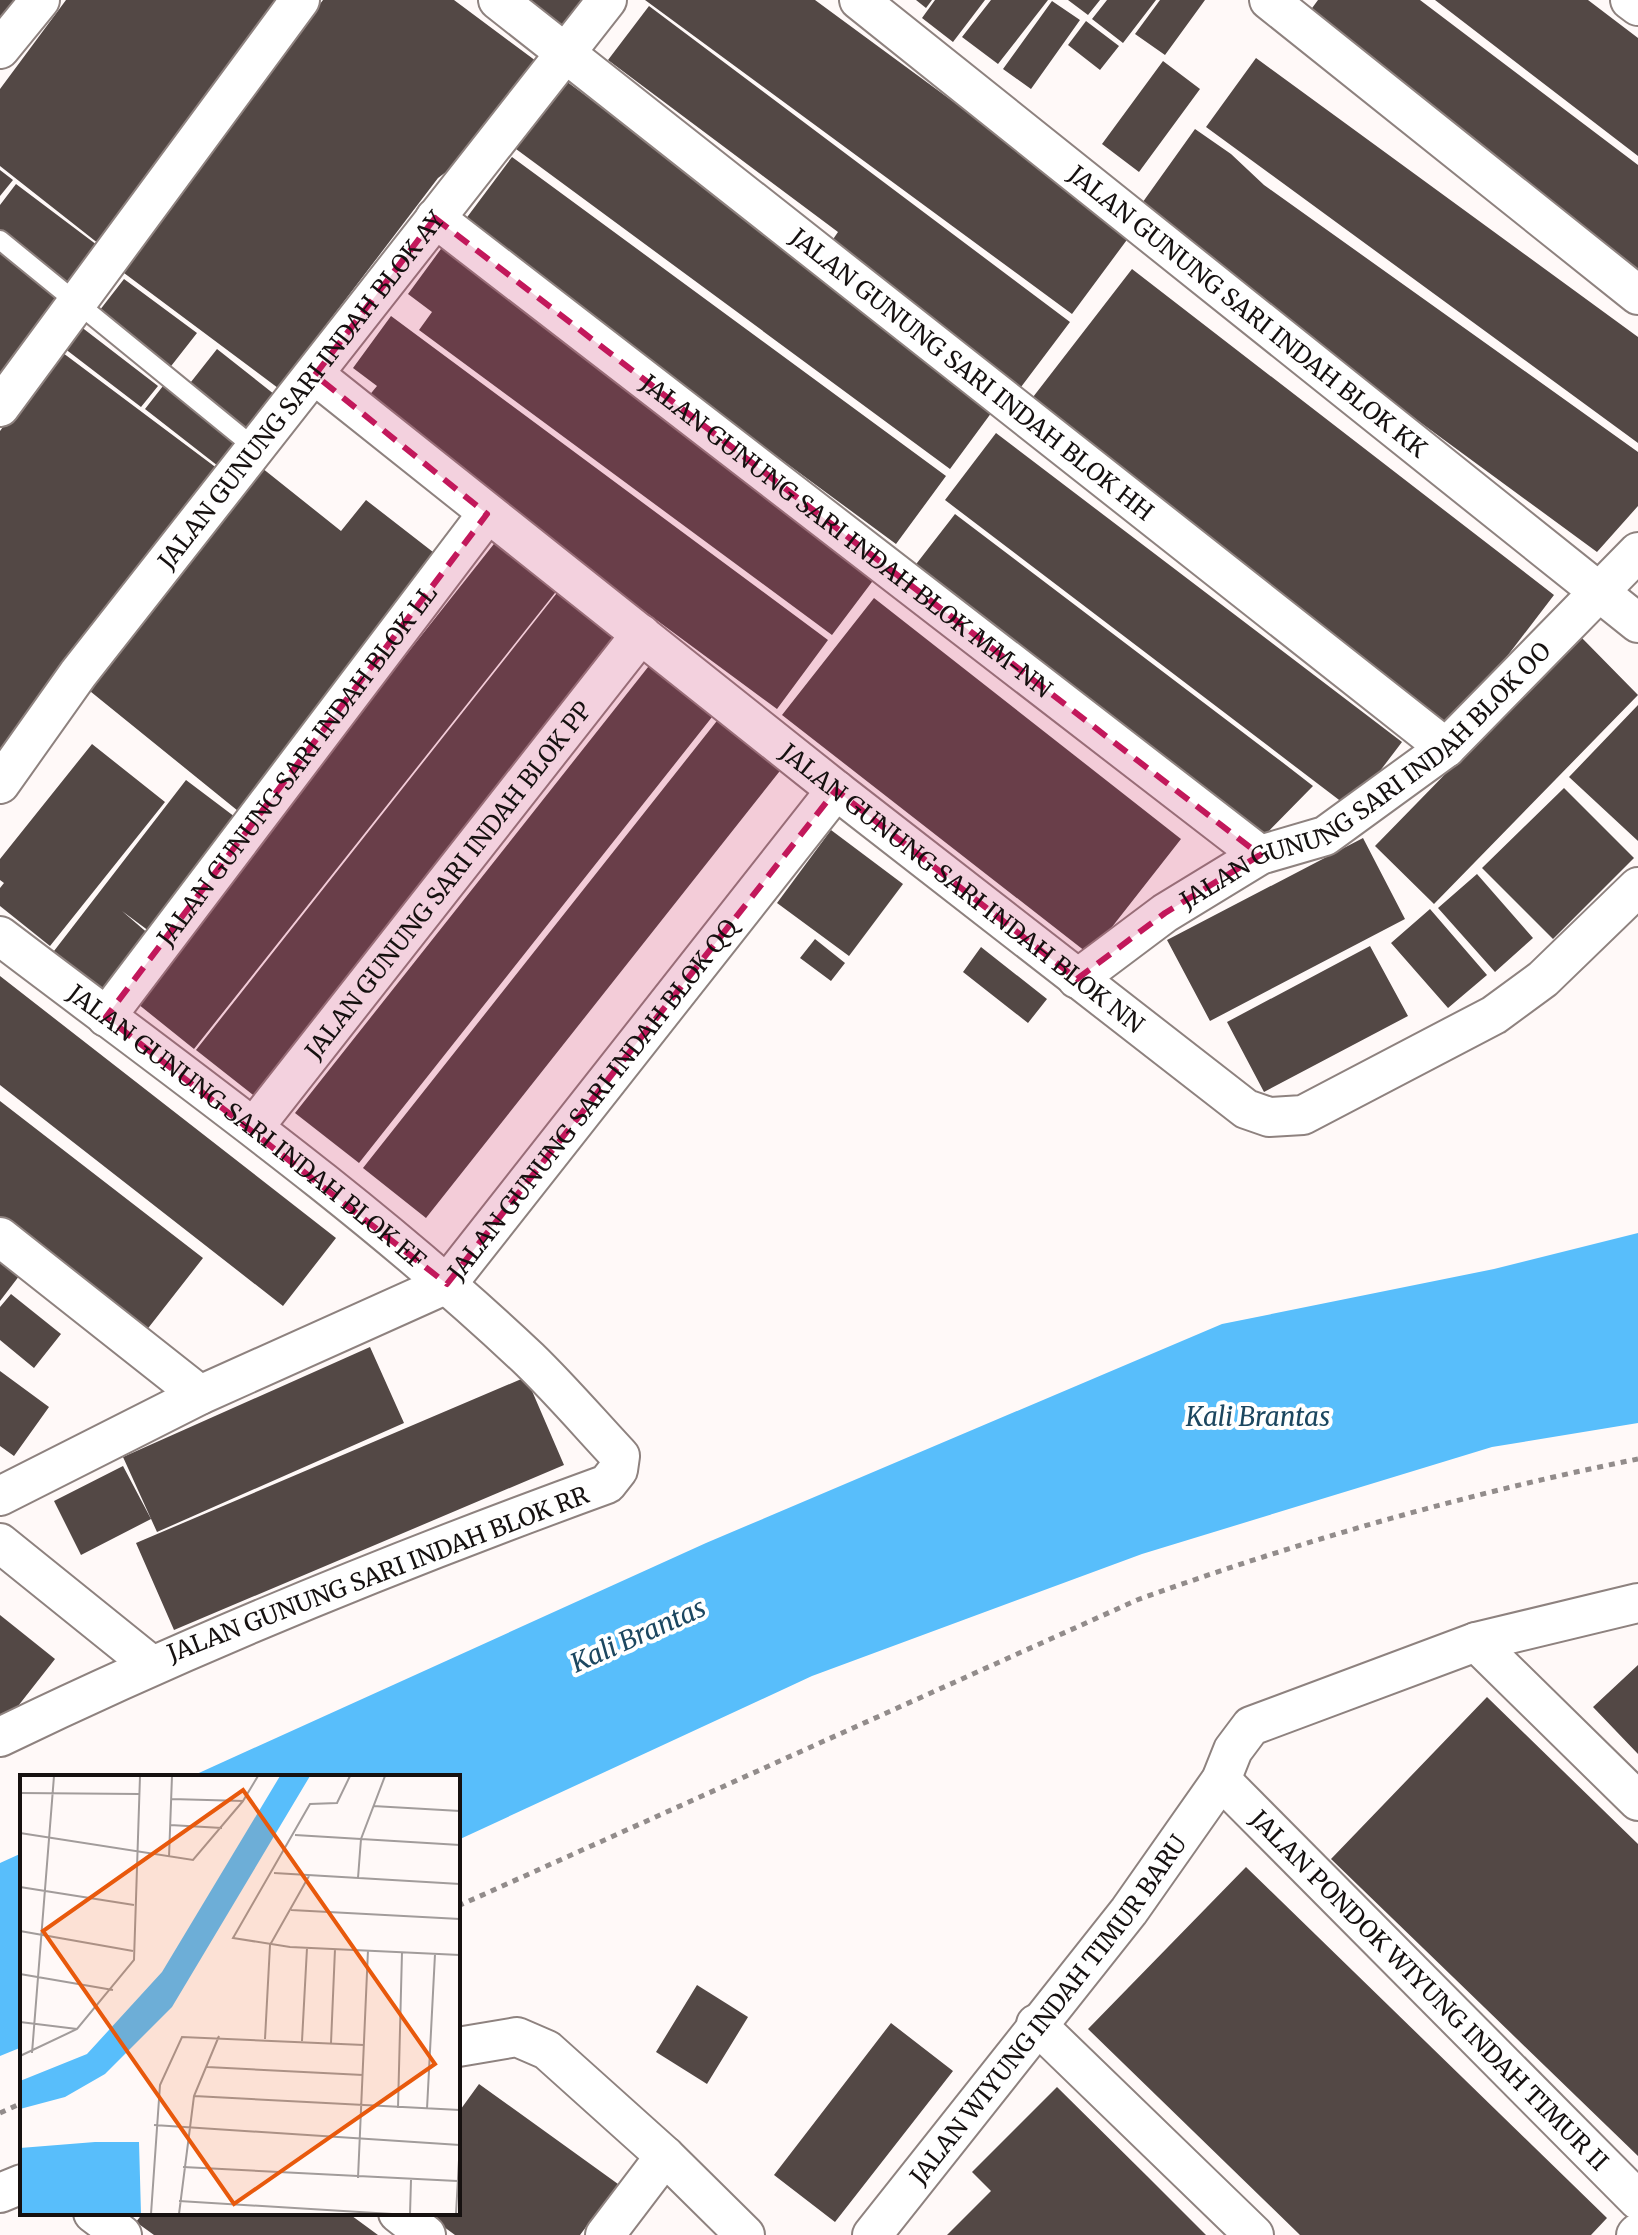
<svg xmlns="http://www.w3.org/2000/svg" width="1638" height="2235" viewBox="0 0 1638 2235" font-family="Merriweather,serif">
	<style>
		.water { fill: #58befb }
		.building { fill: #534845 }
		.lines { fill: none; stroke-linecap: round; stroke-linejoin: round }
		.service-casing { stroke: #8e827f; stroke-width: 22 }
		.minor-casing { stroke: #8e827f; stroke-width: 42 }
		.path { stroke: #928c8b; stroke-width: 5; stroke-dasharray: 6 6; stroke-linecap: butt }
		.service { stroke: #fff; stroke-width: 18 }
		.minor { stroke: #fff; stroke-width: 38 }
		.marked { fill: #c2185b; fill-opacity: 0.2; stroke: #c2185b; stroke-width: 6; stroke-dasharray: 16 10; stroke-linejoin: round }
		.labels { text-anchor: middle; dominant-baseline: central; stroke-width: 8; stroke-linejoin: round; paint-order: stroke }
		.street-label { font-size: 24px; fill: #161110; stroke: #fff }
		.water-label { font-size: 26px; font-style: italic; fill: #1c4760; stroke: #fff }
		.inset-road { fill: none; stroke: #a29c9b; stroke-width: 2 }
		.view { fill: #e8590c; fill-opacity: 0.15; stroke: #e8590c; stroke-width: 4 }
		.inset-edge { fill: none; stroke: #161110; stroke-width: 4 }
	</style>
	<rect width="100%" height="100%" fill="#fff9f8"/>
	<path class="water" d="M1638,1233V1423L1492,1447L1142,1554L812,1676L458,1840V1777H190L706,1543L1222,1324L1494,1269Z
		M22,1853V2047L0,2056V1863Z"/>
	<path class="building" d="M0,0H21L0,29Z
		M66,0H279L99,244L0,166V89Z
		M323,0H454L536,61L471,153L438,178L278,388L120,270Z
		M520,0H583L560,30Z
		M645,0H815L1132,233L1072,314Z
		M916,0H932L926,8Z
		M935,0H985L953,42L922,18Z
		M991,0H1048L998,64L962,37Z
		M1068,0H1100L1088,15Z
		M1107,0H1156L1123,43L1092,19Z
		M1160,0H1205L1165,55L1135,34Z
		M1318,0H1420L1638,165V278L1301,23Z
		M1435,0H1588L1638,38V156Z
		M1052,1L1080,20L1031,89L1003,69Z
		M649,6L1070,322L1018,391L827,248L838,232L608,60Z
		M1086,21L1119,46L1100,70L1068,45Z
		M1256,58L1638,337V443L1206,127Z
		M1163,61L1200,89L1139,172L1102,144Z
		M566,81L1000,401L950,469L516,149Z
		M1195,129L1231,154L1264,185L1638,452V506L1597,552L1135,213Z
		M512,157L946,476L896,544L462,224Z
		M0,170L13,180L0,196Z
		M16,184L97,245L64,288L0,238V205Z
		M446,242L884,566L832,635L419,330L432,312L408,294Z
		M0,243L62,293L0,378Z
		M1132,269L1554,595L1446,736L1023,410Z
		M124,279L197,333L168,370L96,315Z
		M391,316L828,640L777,709L363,403L377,386L353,368Z
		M80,326L158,386L141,407L64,348Z
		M217,349L284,402L253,439L187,387Z
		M59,350L218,469L0,757V431Z
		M163,386L236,442L218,466L145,409Z
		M996,433L1402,742L1351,809L945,500Z
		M257,464L341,531L366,500L442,559L243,815L80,683Z
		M955,514L1282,762L1313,786L1261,839L910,572Z
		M501,535L562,584L194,1049L133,1000Z
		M564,584L626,632L257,1098L196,1050Z
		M874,598L1181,839L1090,955L782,715Z
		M1580,636L1638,695L1434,904L1375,846Z
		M652,662L716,712L359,1163L295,1113Z
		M1638,705V841L1569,777Z
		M720,717L783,767L426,1218L363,1168Z
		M92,744L165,802L50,946L0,906V888L4,883L0,880V859Z
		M186,780L243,823L157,937L122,911L158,942L113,998L54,951Z
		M1564,788L1634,858L1553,939L1482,868Z
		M831,830L903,884L849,956L777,903Z
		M1363,838L1405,919L1210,1021L1167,940Z
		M1477,874L1533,938L1495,972L1438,908Z
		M1430,909L1487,975L1448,1008L1391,943Z
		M815,939L845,963L831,981L800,958Z
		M1370,946L1408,1016L1264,1092L1227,1022Z
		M981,947L1047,999L1028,1023L963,972Z
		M0,976L336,1238L283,1306L0,1085Z
		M0,1101L203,1258L142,1336L0,1226Z
		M0,1247L26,1267L0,1301Z
		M11,1294L61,1334L34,1368L0,1340V1307Z
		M370,1347L404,1423L157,1532L123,1457Z
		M0,1371L49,1407L14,1456L0,1446Z
		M526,1377L564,1465L174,1630L136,1543Z
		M123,1466L151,1519L81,1555L54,1501Z
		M0,1615L55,1659L0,1729Z
		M1638,1665V1754L1593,1707Z
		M1487,1697L1638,1844V2156L1331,1859Z
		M1246,1867L1607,2218L1591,2235H1300L1088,2029Z
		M697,1985L748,2017L707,2084L656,2052Z
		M891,2023L953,2071L835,2222L774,2175Z
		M479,2084L618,2184L580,2235H455L425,2213H458V2113Z
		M1057,2087L1147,2176L1206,2235H947L991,2191L972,2172Z
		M143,2213H348L378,2235H154L136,2222Z"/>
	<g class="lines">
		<defs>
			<path id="service" d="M0,240L255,448"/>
			<g id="minor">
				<path id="s1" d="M498,0L1446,748"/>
				<path id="s2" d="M859,0L1638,623"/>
				<path d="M1269,0L1638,295"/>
				<path d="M1630,0L1638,6"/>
				<path d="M0,49L40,0"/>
				<path id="s3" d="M435,218L1260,855"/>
				<path id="s4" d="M315,375L836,790L1246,1109L1269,1117L1303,1115L1494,1015L1543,979L1638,887"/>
				<path d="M0,407L300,0"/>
				<path id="s5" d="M0,784L78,674L607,0"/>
				<path id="s6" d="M0,936C180,1073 365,1204 529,1359C561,1390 590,1424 620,1456L618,1470L607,1484C401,1559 198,1641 0,1737"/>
				<path id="s7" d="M1077,979L1165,913L1260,855L1325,836L1446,748L1638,552"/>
				<path id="s8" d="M106,1017L487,514"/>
				<path id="s9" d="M254,1127L641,634"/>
				<path d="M0,1237L200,1395"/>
				<path id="s10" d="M0,1496L200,1395L447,1284L836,790"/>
				<path d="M0,1543L150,1664"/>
				<path d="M1476,1642L1638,1801"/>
				<path id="s11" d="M1221,1780L1638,2200"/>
				<path d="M1036,2024L1254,2235"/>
				<path d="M458,2047L517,2037L547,2050L665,2156L745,2235"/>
				<path d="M0,2193L22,2184"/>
				<path d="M93,2213L122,2235"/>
				<path d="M398,2213L426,2235"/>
				<path d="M605,2235L665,2156"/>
				<path id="s12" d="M872,2235L1129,1911L1221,1780L1233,1750L1251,1726L1476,1642L1638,1603"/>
				<path d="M1636,2235L1638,2233"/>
			</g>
		</defs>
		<use href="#service" class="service-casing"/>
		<use href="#minor" class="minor-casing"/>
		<path class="path" d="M458,1906L1137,1600C1300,1541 1468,1493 1638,1459
			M0,2113L22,2103"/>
		<use href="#service" class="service"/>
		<use href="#minor" class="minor"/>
	</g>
	<path class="marked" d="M435,218L1260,855L1165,913L1077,979L836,790L447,1284L106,1017L487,514L315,375Z"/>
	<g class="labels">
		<g class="street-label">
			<text stroke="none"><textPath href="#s2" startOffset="498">JALAN GUNUNG SARI INDAH BLOK KK</textPath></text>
			<text stroke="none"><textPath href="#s1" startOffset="604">JALAN GUNUNG SARI INDAH BLOK HH</textPath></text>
			<text stroke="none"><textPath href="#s5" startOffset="496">JALAN GUNUNG SARI INDAH BLOK AY</textPath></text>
			<text stroke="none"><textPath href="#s3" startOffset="520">JALAN GUNUNG SARI INDAH BLOK MM-NN</textPath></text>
			<text stroke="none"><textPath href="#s8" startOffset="316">JALAN GUNUNG SARI INDAH BLOK LL</textPath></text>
			<text stroke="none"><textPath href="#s7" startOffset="356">JALAN GUNUNG SARI INDAH BLOK OO</textPath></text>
			<text stroke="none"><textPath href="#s9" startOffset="314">JALAN GUNUNG SARI INDAH BLOK PP</textPath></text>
			<text stroke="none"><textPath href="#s4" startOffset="826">JALAN GUNUNG SARI INDAH BLOK NN</textPath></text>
			<text stroke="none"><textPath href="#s10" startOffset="730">JALAN GUNUNG SARI INDAH BLOK QQ</textPath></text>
			<text stroke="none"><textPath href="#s6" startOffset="312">JALAN GUNUNG SARI INDAH BLOK EF</textPath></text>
			<text transform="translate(378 1574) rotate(-21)">JALAN GUNUNG SARI INDAH BLOK RR</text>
			<text stroke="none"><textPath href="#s11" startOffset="296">JALAN PONDOK WIYUNG INDAH TIMUR II</textPath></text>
			<text stroke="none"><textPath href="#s12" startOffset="286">JALAN WIYUNG INDAH TIMUR BARU</textPath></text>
		</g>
		<g class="water-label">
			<text x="1258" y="1416">Kali Brantas</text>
			<text transform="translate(638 1635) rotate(-24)">Kali Brantas</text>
		</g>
	</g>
	<g transform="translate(20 1775)">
		<rect width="440" height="440" fill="#fff9f8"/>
		<path d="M260,1H290L152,232L85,299L45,322L0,334V306L67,279L142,197ZM75,367H119L121,439H0V373Z" fill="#58befb"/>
		<path class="inset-road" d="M330,1L317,28L290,29L213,163L270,172L440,180M0,18L119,19M151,24L223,26L238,1M353,31L440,36M150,50L202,53M0,58L173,85L223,26M275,60L440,70M149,82L152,1M254,98L440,109M338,103L341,64L365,1M0,112L114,130M271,135L440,144M0,156L113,176M0,199L93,215M0,247L57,254M245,264L250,170L289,101M282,266L287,173M311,268L315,174M12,278L34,1M0,281L57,254L114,185L120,1M187,292L343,300M174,321L440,335M378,333L382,177M407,334L415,179M134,350L440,370M163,392L437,406M338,403L348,175M159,426L372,439M131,439L140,310L162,262L344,270M159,439L174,321L199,261M390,439L391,405M436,439L440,367"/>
		<path class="view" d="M223,15L415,289L214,429L23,156Z"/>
		<rect width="440" height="440" class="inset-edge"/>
	</g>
</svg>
